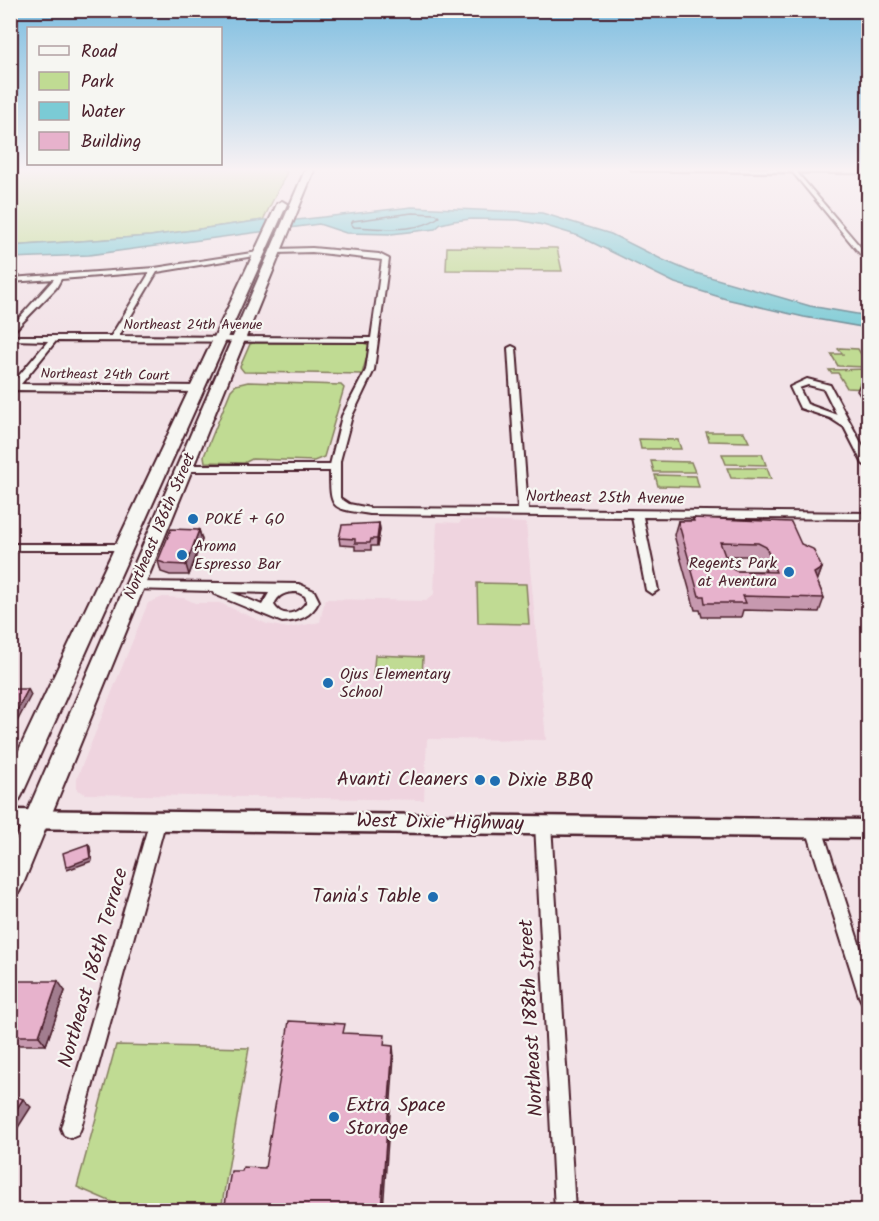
<svg xmlns="http://www.w3.org/2000/svg" width="879" height="1221" viewBox="0 0 879 1221" font-family="Kalam,sans-serif">
	<style>
		.built { fill: #efd4df }
		.green { fill: #c0db93; stroke: #857d5f; stroke-width: 1.5 }
		.water { fill: #7bcbd5; stroke: #678691; stroke-width: 1.5 }
		.lines { fill: none; stroke-linecap: round; stroke-linejoin: round }
		.shore { stroke: #5e646f; stroke-width: 1.5 }
		.street-casing { stroke: #4a1f2b; stroke-width: 4 }
		.secondary-casing { stroke: #4a1f2b; stroke-width: 5 }
		.primary-casing { stroke: #4a1f2b; stroke-width: 4 }
		.street { fill: #f6f6f2; fill-rule: evenodd }
		.secondary { fill: #f6f6f2; fill-rule: evenodd }
		.primary { fill: #f6f6f2; fill-rule: evenodd }
		.wall { fill: #c799af; stroke: #4a1f2b; stroke-width: 1.5; fill-rule: evenodd }
		.shaded-wall { fill: #a27d8f; stroke: #4a1f2b; stroke-width: 1.5 }
		.building { fill: #e7b2cc; stroke: #4a1f2b; stroke-width: 1.5; fill-rule: evenodd }
		.poi-dot { fill: #1f6fb2; stroke: #f6f6f2; stroke-width: 2 }
		.labels { text-anchor: middle; dominant-baseline: central; stroke-width: 4.5; stroke-linejoin: round; paint-order: stroke }
		.far-street-label { font-size: 14px; fill: #4a1f2b; stroke: #f6f6f2 }
		.street-label { font-size: 16px; fill: #4a1f2b; stroke: #f6f6f2 }
		.poi-label { font-size: 16px; fill: #4a1f2b; stroke: #f6f6f2; text-anchor: start }
		.near-poi-label { font-size: 20px; fill: #4a1f2b; stroke: #f6f6f2; text-anchor: end }
		.near-street-label { font-size: 20px; fill: #4a1f2b; stroke: #f6f6f2 }
	</style>
	<rect width="100%" height="100%" fill="#f2e2e7"/>
	<filter id="ink" filterUnits="userSpaceOnUse"><feTurbulence type="fractalNoise" baseFrequency=".0167" numOctaves="2"/><feDisplacementMap in="SourceGraphic" scale="12" xChannelSelector="R" yChannelSelector="G"/><feConvolveMatrix kernelMatrix="1 2 1 2 8 2 1 2 1" color-interpolation-filters="sRGB"/></filter>
	<g filter="url(#ink)">
		<path class="built" d="M461,520L526,523L546,740L427,739L424,800L86,794L77,790V778L148,603L163,597L184,598L195,603H220L267,624L288,628L320,622L325,599L426,601L434,594L437,522L460,523Z"/>
		<path class="green" d="M11,168H279L287,172L263,220L150,236L11,246Z
			M447,247L557,248L562,271L446,270Z
			M253,343H363L370,345L362,374L244,372L240,367L250,344Z
			M840,348L858,349L861,354L868,355V367L838,366L831,354H843L838,349Z
			M868,369V389L847,388L838,373H831L829,370Z
			M248,382L341,385L344,388L324,457L314,461L252,459L244,463L205,462L204,456L231,390L236,385Z
			M706,432H744L749,442L709,441Z
			M639,439L678,440L681,449H641Z
			M722,454H762L766,465L726,464Z
			M651,461L691,462L695,472H654Z
			M727,468H767L771,479L731,478Z
			M655,475L696,476L699,487L658,486Z
			M477,583L526,584L529,624L478,623Z
			M375,655L423,657L422,677L373,676Z
			M116,1045L249,1048L221,1210H130L77,1187Z"/>
		<path class="water" d="M412,207L542,213L611,234L663,260L689,271L810,306L868,316V328L804,317L726,299L675,283L579,236L543,225L518,220L472,219L453,221L441,224L435,229L391,234L346,233L319,224L89,255L11,258V246L150,236L263,220H297Z"/>
		<g class="lines">
			<path class="shore" d="M412,213L436,214L439,217C416,234 381,228 354,227L351,224L353,221Z"/>
			<defs>
				<path id="street" d="M790,169H794L868,256V262L866,261Z
					M312,248L379,254L389,259L374,370L352,416L340,461V498L349,504L370,508L518,509L508,348L512,346L516,348L528,509L868,513V519L643,517L658,590L652,594L646,590L632,517L370,514C332,508 330,511 330,471H186L181,468L186,465H330L342,416L366,370L370,342L56,341L21,384L197,386L201,389L197,392L17,390L10,394L11,385L48,341L10,340V336H111L150,272L61,279L56,288L10,335V328L54,279L10,282V278L155,268L258,252L260,253V255L157,272L119,336L371,338L382,260L312,252L277,253L274,251L277,249Z
					M807,379L830,385L868,456V467L863,464L844,427L830,418L800,408L790,387ZM808,385L824,389L837,415L807,404L799,388Z
					M10,544H124L130,547L124,550H10Z
					M135,582L299,584L314,591L319,601C311,617 299,621 282,622L214,594L212,591L131,589L129,586ZM231,592L269,593L262,605ZM297,592L305,596L307,601C300,614 282,619 274,605C278,594 286,592 297,592Z
					M158,814L163,815L166,820L81,1128L78,1135L71,1138L64,1135L61,1128L150,820L153,815Z
					M543,818L548,819L551,824L575,1210H555L535,824L538,819Z
					M814,821L819,823L822,828L868,971V1005L862,1002L859,996L806,828L809,823Z"/>
				<path id="secondary" d="M630,168L868,169V173L633,170Z
					M10,810L868,820V838L10,828Z"/>
				<path id="primary" d="M306,168H315L23,884L19,892L10,896V852Z
					M282,201L287,204L22,795L18,802L10,805V769L277,204Z"/>
			</defs>
			<use href="#street" class="street-casing"/>
			<use href="#secondary" class="secondary-casing"/>
			<use href="#primary" class="primary-casing"/>
			<use href="#street" class="street"/>
			<use href="#secondary" class="secondary"/>
			<use href="#primary" class="primary"/>
		</g>
		<path class="wall" d="M861,381H868V407L857,391Z
			M693,518L801,544L822,568L817,581L824,598L819,612L743,610L741,617H702L700,610H695L674,535L678,521H693ZM725,556H753L761,561L766,571H736L729,567Z
			M379,523L380,530L377,546H371V550H355V546L340,545L339,538Z
			M199,530L202,540L189,575H170L161,572L158,561Z
			M65,991L46,1045H10V997Z"/>
		<path class="shaded-wall" d="M379,523L380,530L377,546V539Z
			M199,530L202,540L189,575L186,565Z
			M822,568L817,582L814,573Z
			M28,689L31,695L10,735V724Z
			M88,844L90,847L92,861L67,870L66,867Z
			M58,981L65,991L46,1045L39,1036Z
			M393,1046L394,1057L383,1210H381Z
			M23,1099L31,1107L10,1140V1119Z"/>
		<path class="building" d="M861,381H868V392Z
			M693,518L791,522L801,544L813,549L822,568L814,573L824,598L743,596L746,603H705L704,596H699L678,521H694ZM720,542L758,543L766,547L776,572L736,571L729,567Z
			M379,523L377,539H371L370,543H355V539L339,538L342,525Z
			M171,529L199,530L186,565L167,564L158,561Z
			M12,689H28L10,724V692Z
			M88,844L90,858L66,867L63,853Z
			M17,981H58L39,1036H10V997Z
			M289,1021L345,1024L343,1033L385,1035L384,1045L393,1046L381,1210H224L231,1171H242L243,1167L265,1168Z
			M10,1094L23,1099L10,1119Z"/>
	</g>
	<linearGradient id="sky" x2="0" y2="1"><stop stop-color="#7cbde0"/><stop offset="0.5" stop-color="#f9f2f4"/><stop offset="1" stop-color="#f9f2f4" stop-opacity="0"/></linearGradient>
	<rect width="879" height="339" fill="url(#sky)"/>
	<g class="poi-dot">
		<circle cx="193" cy="519" r="6"/>
		<circle cx="182" cy="555" r="6"/>
		<circle cx="789" cy="572" r="6"/>
		<circle cx="328" cy="683" r="6"/>
		<circle cx="480" cy="780" r="6"/>
		<circle cx="495" cy="781" r="6"/>
		<circle cx="433" cy="897" r="6"/>
		<circle cx="334" cy="1117" r="6"/>
	</g>
	<g class="labels">
		<g class="far-street-label">
			<text x="193" y="325">Northeast 24th Avenue</text>
			<text transform="translate(105 375) rotate(1)">Northeast 24th Court</text>
		</g>
		<g class="street-label">
			<text transform="translate(605 498) rotate(1)">Northeast 25th Avenue</text>
			<text transform="translate(160 526) rotate(-67)">Northeast 186th Street</text>
		</g>
		<g class="poi-label">
			<text x="205" y="519">POKÉ + GO</text>
			<text x="194" y="546">Aroma<tspan x="194" dy="18">Espresso Bar</tspan></text>
			<text x="777" y="563" text-anchor="end">Regents Park<tspan x="777" dy="18">at Aventura</tspan></text>
			<text x="340" y="674">Ojus Elementary<tspan x="340" dy="18">School</tspan></text>
		</g>
		<g class="near-poi-label">
			<text x="468" y="780">Avanti Cleaners</text>
			<text x="507" y="781" text-anchor="start">Dixie BBQ</text>
			<text x="421" y="897">Tania's Table</text>
			<text x="346" y="1106" text-anchor="start">Extra Space<tspan x="346" dy="23">Storage</tspan></text>
		</g>
		<g class="near-street-label">
			<text transform="translate(440 823) rotate(1)">West Dixie Highway</text>
			<text transform="translate(94 968) rotate(-74)">Northeast 186th Terrace</text>
			<text transform="translate(532 1018) rotate(-93)">Northeast 188th Street</text>
		</g>
	</g>
	<rect width="879" height="1221" fill="none" stroke="#f6f6f2" stroke-width="36"/>
	<rect x="18" y="18" width="843" height="1185" fill="none" stroke="#4a1f2b" stroke-width="2" filter="url(#ink)"/>
	<rect x="27" y="27" width="195" height="138" fill="#f6f6f2" stroke="#b1a0a2" stroke-width="1.5"/>
	<rect x="39" y="46" width="30" height="9" fill="#f6f6f2" stroke="#b1a0a2" stroke-width="1.5"/>
	<text x="81" y="57" font-size="18" fill="#4a1f2b">Road</text>
	<rect x="39" y="72" width="30" height="18" fill="#c0db93" stroke="#b1a0a2" stroke-width="1.5"/>
	<text x="81" y="87" font-size="18" fill="#4a1f2b">Park</text>
	<rect x="39" y="102" width="30" height="18" fill="#7bcbd5" stroke="#b1a0a2" stroke-width="1.5"/>
	<text x="81" y="117" font-size="18" fill="#4a1f2b">Water</text>
	<rect x="39" y="132" width="30" height="18" fill="#e7b2cc" stroke="#b1a0a2" stroke-width="1.5"/>
	<text x="81" y="147" font-size="18" fill="#4a1f2b">Building</text>
</svg>
